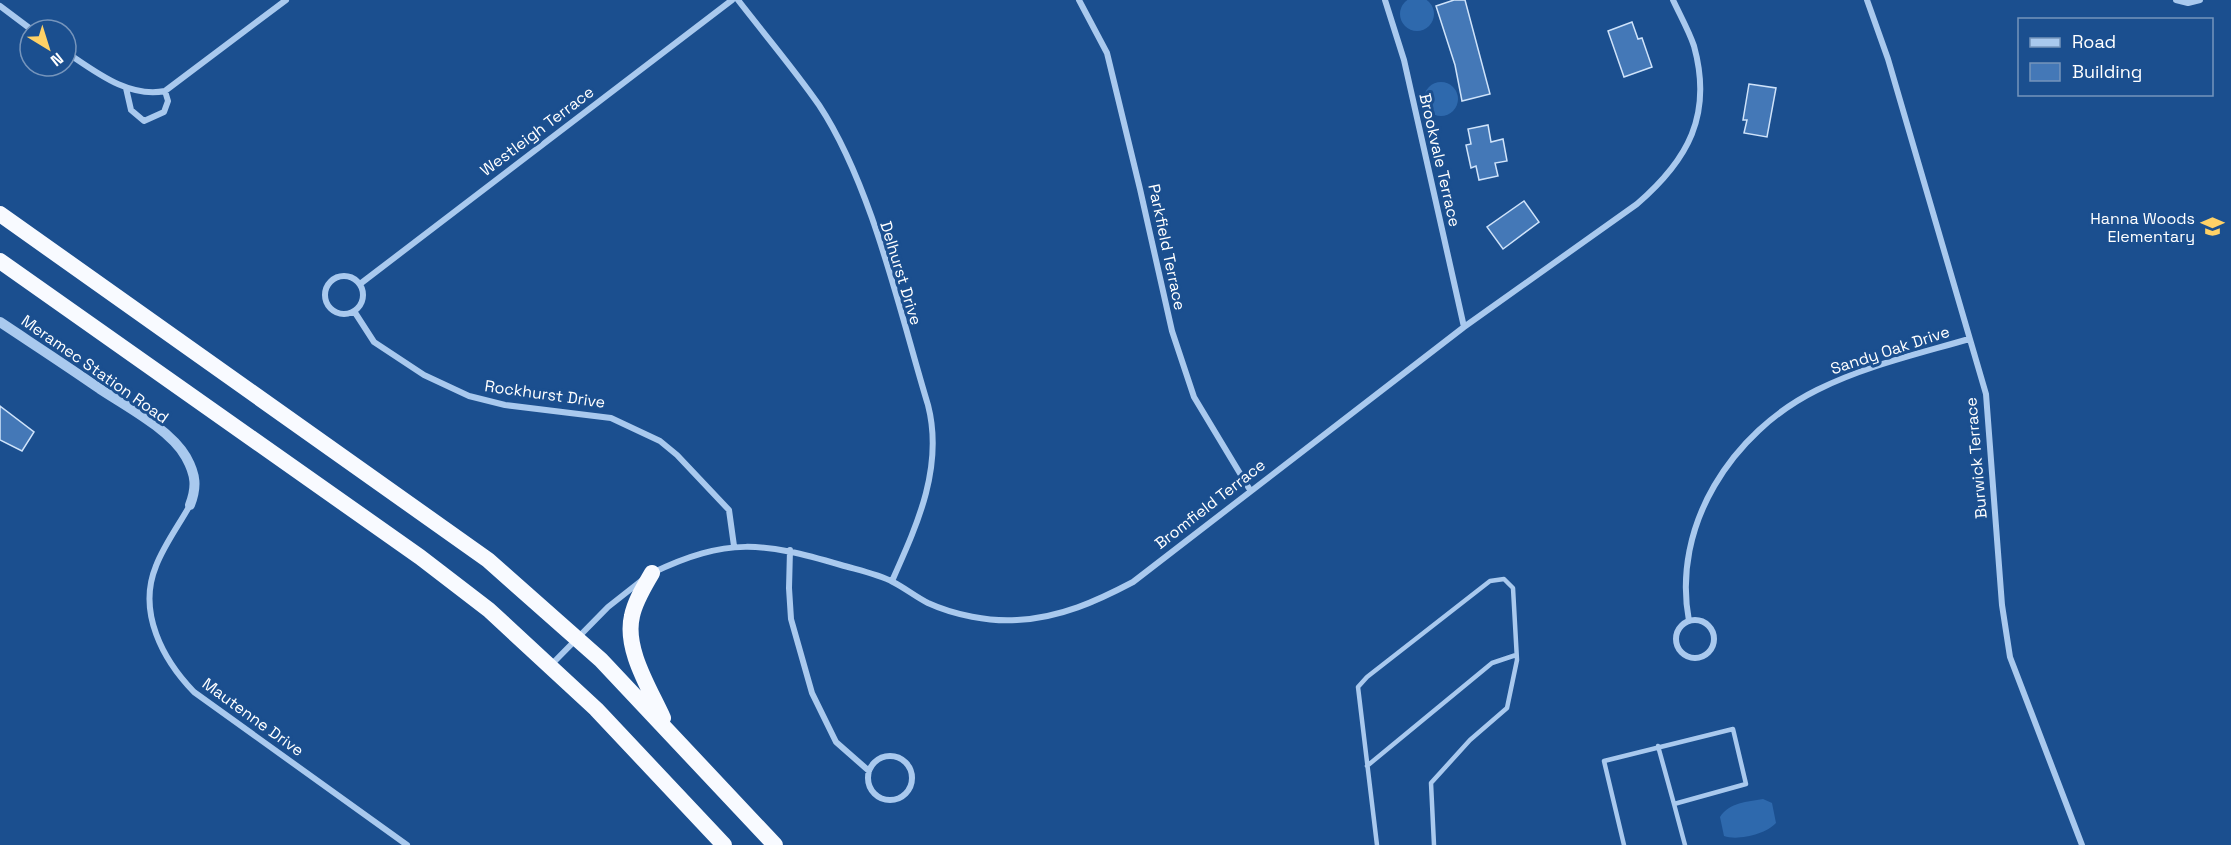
<svg xmlns="http://www.w3.org/2000/svg" width="2231" height="845" viewBox="0 0 2231 845" font-family="'Space Grotesk',sans-serif">
	<style>
		.green { fill: #2e69ad }
		.building { fill: #4478b7; stroke: #cfe3fa; stroke-width: 1.5 }
		.lines { fill: none; stroke-linecap: round; stroke-linejoin: round }
		.service { stroke: #a9c9ee; stroke-width: 4.5 }
		.minor { stroke: #a9c9ee; stroke-width: 6 }
		.tertiary { stroke: #a9c9ee; stroke-width: 10 }
		.trunk { stroke: #f8faff; stroke-width: 16 }
		.labels { text-anchor: middle; dominant-baseline: central; stroke-width: 6; stroke-linejoin: round; paint-order: stroke }
		.street-label { font-size: 16px; fill: #fff; stroke: #1b4f8f }
		.poi-label { font-size: 16px; fill: #fff; stroke: #1b4f8f; text-anchor: end }
	</style>
	<rect width="100%" height="100%" fill="#1b4f8f"/>
	<path class="green" d="M1400 14a17 17 0 1 1 34 0a17 17 0 1 1-34 0Z
		M1424 99a17 17 0 1 1 34 0a17 17 0 1 1-34 0Z
		M1763,799L1772,803L1776,823C1766,834 1738,841 1724,836L1720,817C1730,802 1747,802 1763,799Z"/>
	<path class="building" d="M1454,0H1465L1490,94L1462,101L1455,65L1436,6Z
		M1632,22L1638,39L1642,38L1652,67L1624,77L1608,31Z
		M1749,84L1776,88L1767,137L1744,133L1747,120H1743Z
		M1488,125L1491,142L1503,139L1507,161L1495,163L1498,176L1479,180L1476,166L1471,168L1466,145L1471,144L1468,129Z
		M1524,201L1539,222L1503,249L1487,227Z
		M0,406L34,432L22,451L0,440Z"/>
	<g class="lines">
		<path class="service" d="M1658,746L1674,804
			M1367,766L1492,663L1516,655
			M1377,845L1358,687L1367,677L1490,581L1504,579L1513,588L1517,660L1507,708L1470,740L1431,783L1434,845
			M1624,845L1604,761L1733,729L1746,784L1674,804L1685,845"/>
		<path class="minor" d="M738,0C765,35 794,69 819,105C872,185 900,313 928,405C944,467 917,525 892,581
			M1079,0L1107,53L1140,189L1172,331L1194,397L1250,490
			M1385,0L1404,60L1464,327
			M1867,0L1888,59L1986,394L2002,605L2010,657L2082,845
			M2176,0L2188,3L2200,0
			M0,6L32,30
			M66,52C96,72 128,98 165,91L286,0
			M126,88L131,110L144,121L164,112L168,101L165,91
			M325 295a19 19 0 1 1 38 0a19 19 0 1 1-38 0Z
			M360,284L732,0
			M354,311L374,342L424,375L469,396L505,405L611,418L660,441L677,455L729,510L734,546
			M190,505C179,525 164,545 156,566C137,612 163,660 194,692L407,845
			M790,550L789,588L791,619L812,693L836,742L869,771
			M652,573C727,537 763,542 841,565C858,570 878,574 893,582C905,588 916,597 928,603C954,615 990,622 1017,620C1060,618 1097,601 1133,582L1464,327L1637,204C1688,160 1713,115 1694,46C1689,31 1680,15 1673,0
			M1676 639a19 19 0 1 1 38 0a19 19 0 1 1-38 0Z
			M1689,621C1671,526 1732,432 1817,390C1865,366 1918,354 1969,339
			M551,665L608,607L641,581
			M868 778a22 22 0 1 1 44 0a22 22 0 1 1-44 0Z"/>
		<path class="tertiary" d="M0,322C33,344 67,366 100,389C126,406 171,430 186,457C196,475 197,487 190,505"/>
		<path class="trunk" d="M0,214L488,560L601,660L775,845
			M0,261L420,557L489,610L596,709L724,845
			M652,573C644,587 635,601 632,616C624,649 650,689 663,718"/>
	</g>
	<defs>
		<symbol id="school-bare" viewBox="-9 -9 18 18"><path d="M0-5L7-2L0 1L-7-2ZM-4 1L0 2.5L4 1V4Q0 6-4 4Z" fill="#ffd166" stroke="#1b4f8f" stroke-width="2.5" paint-order="stroke"/></symbol>
	</defs>
	<g fill-rule="evenodd">
		<use href="#school-bare" x="2196" y="210" width="33" height="33"/>
	</g>
	<g class="labels">
		<g class="street-label">
			<text transform="translate(537 131) rotate(-37)">Westleigh Terrace</text>
			<text transform="translate(1440 160) rotate(77)">Brookvale Terrace</text>
			<text transform="translate(1167 247) rotate(78)">Parkfield Terrace</text>
			<text transform="translate(901 273) rotate(73)">Delhurst Drive</text>
			<text transform="translate(1890 350) rotate(-18)">Sandy Oak Drive</text>
			<text transform="translate(95 369) rotate(35)">Meramec Station Road</text>
			<text transform="translate(545 394) rotate(8)">Rockhurst Drive</text>
			<text transform="translate(1976 458) rotate(-95)">Burwick Terrace</text>
			<text transform="translate(1210 504) rotate(-38)">Bromfield Terrace</text>
			<text transform="translate(253 717) rotate(36)">Mautenne Drive</text>
		</g>
		<g class="poi-label">
			<text x="2195" y="218">Hanna Woods<tspan x="2195" dy="18">Elementary</tspan></text>
		</g>
	</g>
	<rect x="2018" y="18" width="195" height="78" fill="#1b4f8f" stroke="#7695bc" stroke-width="1.5"/>
	<rect x="2030" y="38" width="30" height="9" fill="#a9c9ee" stroke="#7695bc" stroke-width="1.5"/>
	<text x="2072" y="48" font-size="18" fill="#ffffff">Road</text>
	<rect x="2030" y="63" width="30" height="18" fill="#4478b7" stroke="#7695bc" stroke-width="1.5"/>
	<text x="2072" y="78" font-size="18" fill="#ffffff">Building</text>
	<g transform="translate(48 48) rotate(142)"><circle r="28" fill="#1b4f8f" stroke="#7695bc" stroke-width="1.5"/>
	<path d="M0-4.5L10 22L0 15L-10 22Z" fill="#ffd166"/>
	<text y="-9" font-size="16" font-weight="bold" text-anchor="middle" fill="#ffffff">N</text>
	</g>
</svg>
